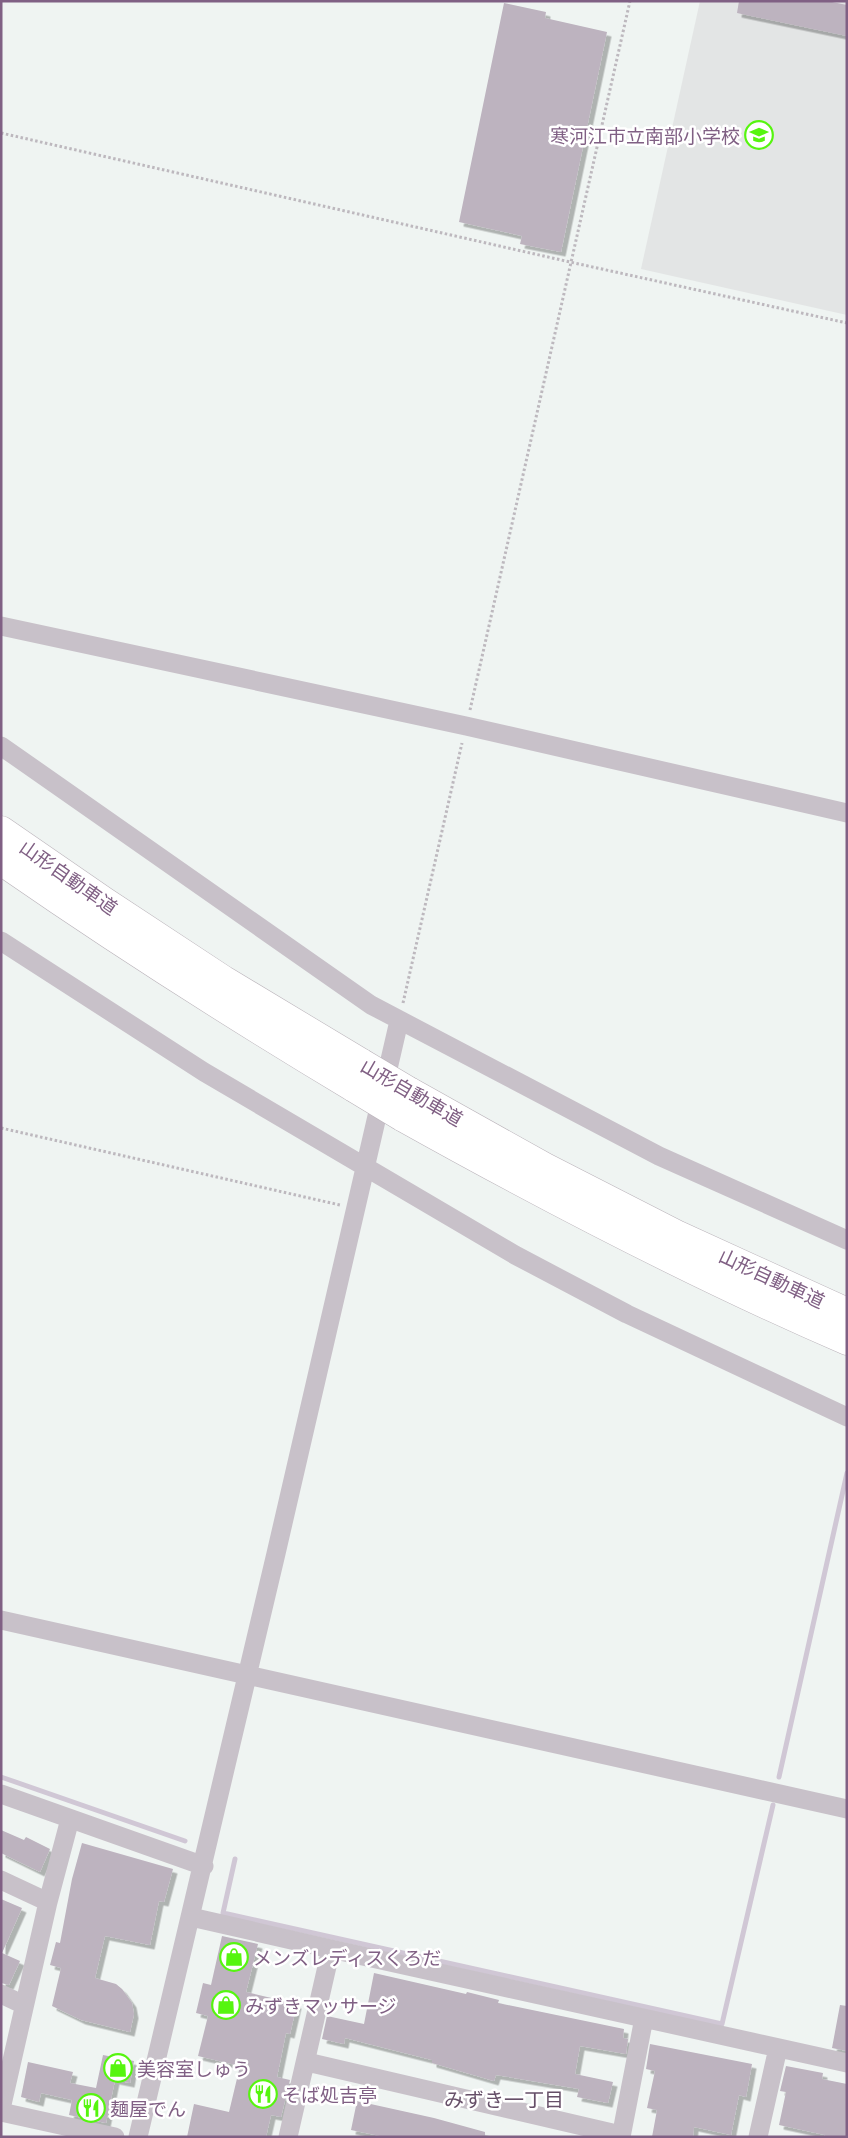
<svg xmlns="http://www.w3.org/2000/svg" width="848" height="2138" viewBox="0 0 848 2138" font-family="Commissioner,'Noto Sans JP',sans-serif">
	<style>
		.built { fill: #e3e5e5 }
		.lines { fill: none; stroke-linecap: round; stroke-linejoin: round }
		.stream { stroke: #d0c7d5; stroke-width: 5 }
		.building { fill: #bdb3bf; filter: url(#shadow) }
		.highway-casing { stroke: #bab3ba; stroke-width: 29 }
		.path { stroke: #bdb8be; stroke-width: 3; stroke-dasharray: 2.5 2.5; stroke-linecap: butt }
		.minor { stroke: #c8c1c9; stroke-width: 19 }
		.highway { stroke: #fff; stroke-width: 28 }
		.highway-bridge-casing { stroke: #bab3ba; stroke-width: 29; stroke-linecap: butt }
		.highway-bridge { stroke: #fff; stroke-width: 28 }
		.labels { text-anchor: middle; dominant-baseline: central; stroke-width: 5; stroke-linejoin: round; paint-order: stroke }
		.poi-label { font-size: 19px; fill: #806084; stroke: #fff; text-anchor: start }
		.street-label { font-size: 19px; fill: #806084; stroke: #fff }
		.neighbourhood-label { font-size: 20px; fill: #664f68; stroke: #fff }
	</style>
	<defs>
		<filter id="shadow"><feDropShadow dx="4.5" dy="4.5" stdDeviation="0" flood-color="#0004"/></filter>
	</defs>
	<rect width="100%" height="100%" fill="#eff4f2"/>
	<path class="built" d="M700,1H847V315L641,269Z"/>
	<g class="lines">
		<path class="stream" d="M1,1777L185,1841
			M779,1777L847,1473
			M235,1859L223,1913L722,2024L773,1805"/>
	</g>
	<path class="building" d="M739,1H827L847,5V36L737,13Z
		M504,3L546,12L545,18L607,32L561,252L520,244L522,236L459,222Z
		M1,1830L24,1840L26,1837L50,1849L40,1872L1,1853Z
		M82,1843L173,1869L164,1902L159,1901L150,1945L105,1936L95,1978L116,1984L122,1989L132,2003L134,2014L130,2032L81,2020L52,2006L61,1968L50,1965L56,1942L60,1943L72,1879Z
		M1,1899L22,1908L2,1953L20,1961L9,1985L1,1983Z
		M222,1936L258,1944L246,1992L297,2004L290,2034L286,2033L277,2077L290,2080L281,2117L271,2115L266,2137H187L194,2104L229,2112L240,2066L198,2056L208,2016L196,2013L203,1983L211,1985Z
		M374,1973L466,1994L467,1992L499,2000L498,2003L624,2029L623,2038L628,2039L626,2054L580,2046L575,2074L613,2082L608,2103L577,2097L579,2089L496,2075L494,2081L432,2063V2060L345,2038L344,2044L322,2039L327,2016L364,2024Z
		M840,2005L847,2006V2051L832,2048Z
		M650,2044L752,2064L746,2097L739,2095L731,2135L694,2127L693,2137H652L657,2110L647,2108L655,2071L646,2069Z
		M103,2055L134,2061L130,2083L115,2080L106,2123L69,2115L72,2100L41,2093L39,2102L21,2097L28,2062L73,2072L70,2083L96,2088Z
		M786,2066L823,2073L822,2079L847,2084V2137H824L825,2135L779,2125L786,2092L780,2091Z
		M357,2101L434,2118L485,2132V2137H385L351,2130Z"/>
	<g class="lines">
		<defs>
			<path id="highway" d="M1,830L104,901L224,980L362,1063
				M1,861C116,941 234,1016 354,1088
				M409,1091L545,1167L676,1234L847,1312
				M402,1117C547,1198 694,1275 847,1341"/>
		</defs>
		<use href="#highway" class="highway-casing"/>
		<path class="path" d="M1,133L570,262L847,323
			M470,710L630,1
			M403,1003L462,743
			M1,1128L340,1205"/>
		<path class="minor" d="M1,626L466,726L847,813
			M1,746L371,1005L659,1156L847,1240
			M1,941L204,1072L515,1255L627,1314L847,1417
			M1,1620L847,1809
			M1,1794L204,1866
			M1,1880L48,1902
			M191,1917L331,1949L288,2137
			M331,1949L847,2063
			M1,1994L24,2005
			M307,2062L621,2135
			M1,2109L48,1902L70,1819
			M1,2112L115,2137
			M138,2137C228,1766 313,1393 399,1021
			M621,2137L644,2018
			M758,2137L778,2048"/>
		<use href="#highway" class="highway"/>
		<defs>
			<path id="highway-bridge" d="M362,1063L409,1091
				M354,1088L402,1117"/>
		</defs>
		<use href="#highway-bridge" class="highway-bridge-casing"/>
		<use href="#highway-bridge" class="highway-bridge"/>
	</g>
	<defs>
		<symbol id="school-ring" viewBox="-11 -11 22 22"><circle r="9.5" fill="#fff" stroke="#56f50f" stroke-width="1.5"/><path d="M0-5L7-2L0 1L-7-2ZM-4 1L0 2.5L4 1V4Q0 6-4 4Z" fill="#56f50f"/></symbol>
		<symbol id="shop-ring" viewBox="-11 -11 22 22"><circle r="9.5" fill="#fff" stroke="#56f50f" stroke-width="1.5"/><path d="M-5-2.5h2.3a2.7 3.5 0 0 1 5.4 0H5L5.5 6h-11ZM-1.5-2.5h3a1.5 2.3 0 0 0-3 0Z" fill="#56f50f"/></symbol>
		<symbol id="restaurant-ring" viewBox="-11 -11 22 22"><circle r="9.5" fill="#fff" stroke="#56f50f" stroke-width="1.5"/><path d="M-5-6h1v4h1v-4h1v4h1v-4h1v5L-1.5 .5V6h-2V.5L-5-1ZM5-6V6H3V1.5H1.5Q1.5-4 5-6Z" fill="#56f50f"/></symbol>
	</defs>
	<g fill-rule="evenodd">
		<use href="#school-ring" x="743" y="119" width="32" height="32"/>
		<use href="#shop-ring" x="218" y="1941" width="32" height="32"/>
		<use href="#shop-ring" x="210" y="1989" width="32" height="32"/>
		<use href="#shop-ring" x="102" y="2052" width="32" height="32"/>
		<use href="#restaurant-ring" x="247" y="2078" width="32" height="32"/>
		<use href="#restaurant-ring" x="75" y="2092" width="32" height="32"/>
	</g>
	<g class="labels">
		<g class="poi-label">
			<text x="740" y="135" text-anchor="end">寒河江市立南部小学校</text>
			<text x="253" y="1957">メンズレディスくろだ</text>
			<text x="245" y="2005">みずきマッサージ</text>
			<text x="137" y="2068">美容室しゅう</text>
			<text x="282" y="2094">そば処吉亭</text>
			<text x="110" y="2108">麺屋でん</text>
		</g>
		<g class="street-label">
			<text transform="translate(69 877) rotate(35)">山形自動車道</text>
			<text transform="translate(412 1092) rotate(30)">山形自動車道</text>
			<text transform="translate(772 1278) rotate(25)">山形自動車道</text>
		</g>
		<g class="neighbourhood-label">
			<text x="504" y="2099">みずき一丁目</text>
		</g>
	</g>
	<rect width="848" height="2138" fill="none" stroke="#806084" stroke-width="5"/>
</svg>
